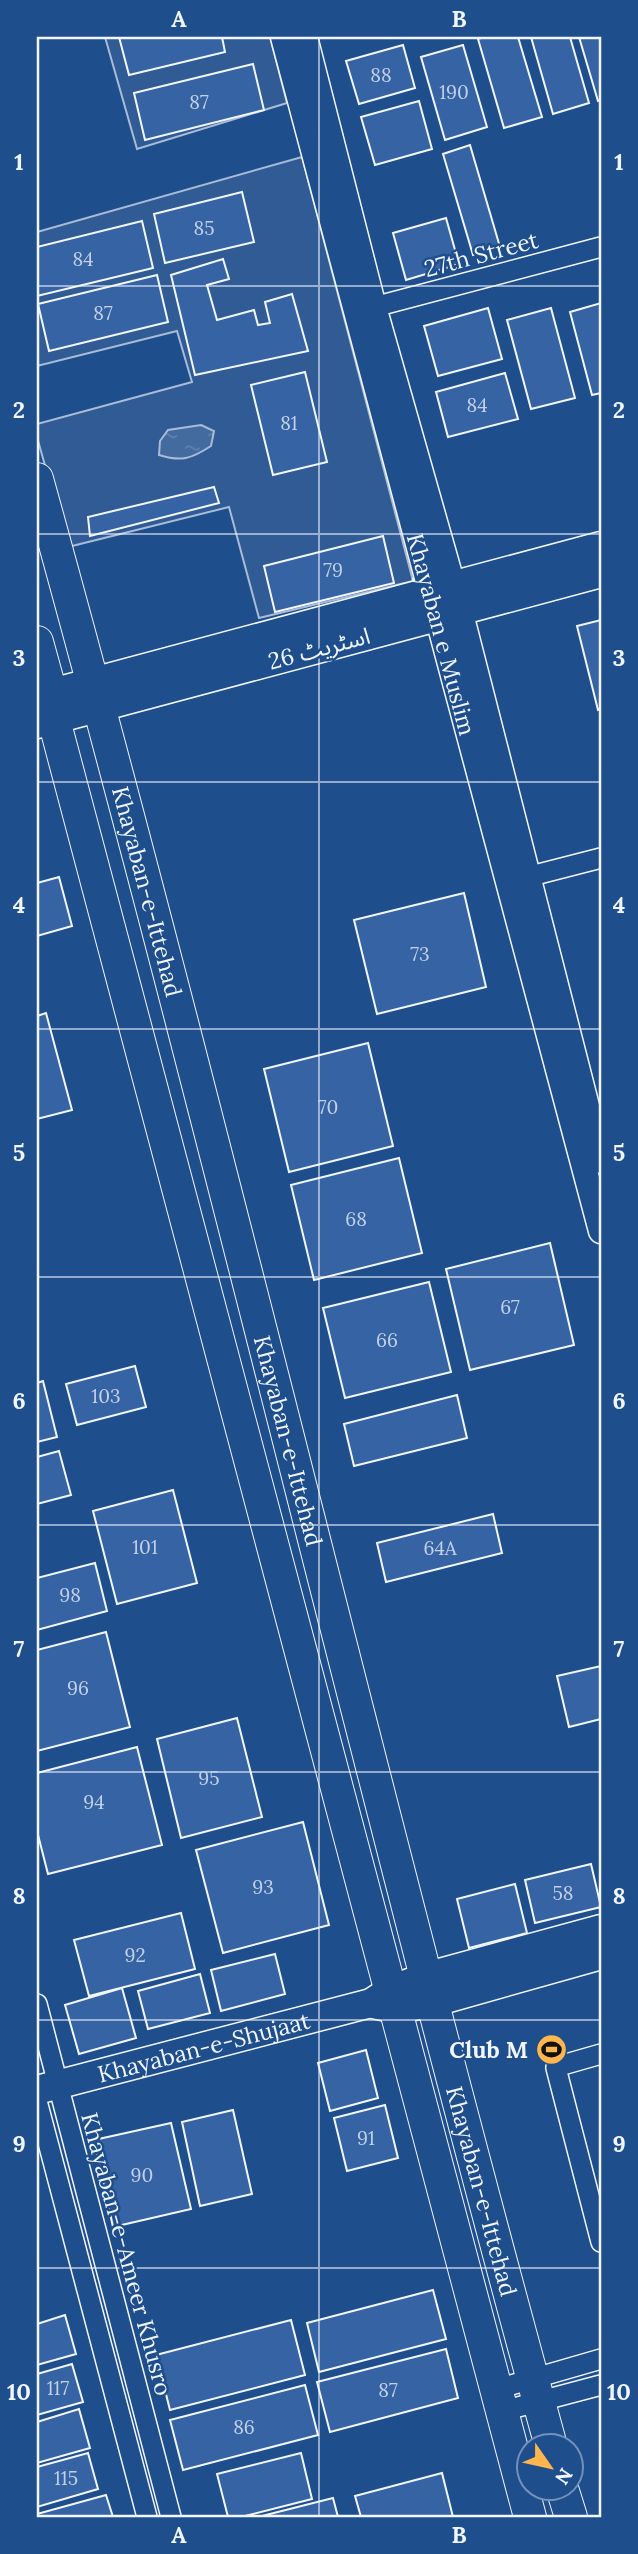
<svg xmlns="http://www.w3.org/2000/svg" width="638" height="2554" viewBox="0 0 638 2554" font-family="Lora,'Noto Sans Arabic',serif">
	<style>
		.built { fill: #305b95; stroke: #a8bbd7; stroke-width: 2 }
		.water { fill: url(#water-ripples); stroke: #a8bbd7; stroke-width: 2 }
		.building { fill: #3563a3; stroke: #f2f6ff; stroke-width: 2 }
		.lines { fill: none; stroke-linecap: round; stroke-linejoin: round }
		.minor-casing { stroke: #f2f6ff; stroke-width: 22 }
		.tertiary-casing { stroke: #f2f6ff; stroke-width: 27 }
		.secondary-casing { stroke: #f2f6ff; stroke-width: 31 }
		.primary-casing { stroke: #f2f6ff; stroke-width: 34 }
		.minor { stroke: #1f4e8c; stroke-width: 19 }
		.tertiary { stroke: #1f4e8c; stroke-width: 24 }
		.secondary { stroke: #1f4e8c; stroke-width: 28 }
		.primary { stroke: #1f4e8c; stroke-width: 32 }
		.grid { fill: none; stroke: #f2f6ff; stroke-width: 2; stroke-opacity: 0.55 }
		.labels { text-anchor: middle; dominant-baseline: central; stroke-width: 5; stroke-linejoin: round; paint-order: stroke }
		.number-label { font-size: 19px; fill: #c3d1e8 }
		.street-label { font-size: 23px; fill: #f2f6ff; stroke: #1f4e8c }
		.poi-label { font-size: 23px; font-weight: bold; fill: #f2f6ff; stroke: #1f4e8c; text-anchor: end }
		.neatline { fill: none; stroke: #f2f6ff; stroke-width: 2.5 }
		.grid-label { font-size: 23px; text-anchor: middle; font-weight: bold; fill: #f2f6ff }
	</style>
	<defs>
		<pattern id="water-ripples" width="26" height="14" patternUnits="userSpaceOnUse" patternTransform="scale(1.75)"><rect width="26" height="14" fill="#446ba0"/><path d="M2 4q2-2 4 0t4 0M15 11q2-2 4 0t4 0" fill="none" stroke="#5f81ae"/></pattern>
	</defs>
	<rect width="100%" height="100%" fill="#1f4e8c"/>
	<path class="built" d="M105,37H270L287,103L137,149Z
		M302,157L413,581L259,618L229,507L68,547L37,437V424L192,382L177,331L37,366V232Z"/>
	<path class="water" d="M201,425L214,431L211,446C191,459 181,462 159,455L160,441L168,430Z"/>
	<path class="building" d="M119,37H222L225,52L129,75Z
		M484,37H518L542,117L504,128L478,39Z
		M531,37H570L589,103L553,114Z
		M579,37H601V100L598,101Z
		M403,45L415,88L359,104L346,61Z
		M463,45L487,127L445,140L421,57Z
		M253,64L264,110L145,140L134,93Z
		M419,101L432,149L375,165L361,117Z
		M470,145L500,247L473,255L443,154Z
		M242,192L254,242L165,263L154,214Z
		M446,218L459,264L406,280L393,233Z
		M142,221L153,268L37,296V247Z
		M223,259L229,279L207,285L217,320L254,310L258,325L270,323L265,302L292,294L308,351L195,375L171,275Z
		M157,275L168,322L49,351L38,304Z
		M601,303V393L592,395L570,312Z
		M488,308L502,359L438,376L424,326Z
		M551,308L575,398L531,409L507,320Z
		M305,372L327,462L273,475L251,385Z
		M505,373L518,419L448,437L436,392Z
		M214,487L219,503L90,536L88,517Z
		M383,536L394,583L275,612L264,566Z
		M601,620V709L598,710L577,626Z
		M59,877L72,926L37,936V883Z
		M464,893L486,987L377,1014L354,920Z
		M46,1013L72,1110L37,1119V1016Z
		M368,1043L393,1146L289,1172L264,1069Z
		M399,1158L422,1253L314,1280L291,1185Z
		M550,1243L574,1345L470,1370L446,1269Z
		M429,1282L451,1372L345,1398L323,1308Z
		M135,1366L146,1407L77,1425L66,1384Z
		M43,1381L57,1437L37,1442V1383Z
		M457,1395L467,1438L354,1466L344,1424Z
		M59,1451L71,1495L37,1504V1457Z
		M173,1490L197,1583L117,1604L93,1511Z
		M493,1514L502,1553L386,1582L377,1543Z
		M95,1563L107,1611L37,1630V1578Z
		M106,1632L130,1727L37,1751V1650Z
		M601,1666V1719L569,1727L557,1676Z
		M237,1718L262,1817L181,1838L157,1739Z
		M137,1747L162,1845L48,1874L37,1831V1773Z
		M303,1822L329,1925L223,1953L196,1850Z
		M591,1864L601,1907L535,1923L525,1880Z
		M515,1884L527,1933L469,1948L457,1899Z
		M181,1913L195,1969L89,1996L74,1940Z
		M275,1954L285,1994L221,2011L211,1970Z
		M200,1974L210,2013L148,2029L138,1991Z
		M122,1988L136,2038L79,2054L65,2005Z
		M366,2050L378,2098L330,2111L318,2063Z
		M385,2105L398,2158L347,2171L334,2118Z
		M233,2110L252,2194L200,2206L182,2122Z
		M171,2123L191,2209L113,2227L94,2140Z
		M433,2290L446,2339L319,2372L307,2323Z
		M65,2315L76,2354L37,2365V2324Z
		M291,2320L305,2375L170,2410L156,2355Z
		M446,2349L458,2398L330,2432L317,2382Z
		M72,2364L83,2402L37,2415V2374Z
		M305,2385L318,2435L183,2470L170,2420Z
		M79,2409L90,2448L37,2463V2422Z
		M88,2453L98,2489L37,2507V2467Z
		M301,2453L312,2499L241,2517H228L217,2474Z
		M442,2473L453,2517H361L355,2496Z
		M106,2495L113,2517H37V2514Z
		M333,2498L338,2517H258Z"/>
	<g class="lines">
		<defs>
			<path id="minor" d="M374,307L601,247
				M527,877L601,858
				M37,2004L171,2517
				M601,2054L559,2066L556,2068L601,2242
				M37,2101L147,2517
				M497,2389L601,2359
				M503,2411L601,2385"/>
			<g id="tertiary">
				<path id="s1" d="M283,37L601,1231"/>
				<path d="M305,37L374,307L460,610L601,1161"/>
			</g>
			<g id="secondary">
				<path d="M37,697L601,546"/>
				<path d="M37,724L601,573"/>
				<path d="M373,2004L397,2009L431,2003L601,1955"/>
				<path id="s2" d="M37,2090L371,2003L391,1990L425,1977L601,1929"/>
			</g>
			<g id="primary">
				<path id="s3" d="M37,479C218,1132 371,1792 551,2446"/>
				<path d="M37,642L51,693L54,720L530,2517"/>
				<path d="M562,2488L571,2517"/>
			</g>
		</defs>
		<use href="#minor" class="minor-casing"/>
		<use href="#tertiary" class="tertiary-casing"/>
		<use href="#secondary" class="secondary-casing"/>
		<use href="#primary" class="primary-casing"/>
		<use href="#minor" class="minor"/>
		<use href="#tertiary" class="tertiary"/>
		<use href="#secondary" class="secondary"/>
		<use href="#primary" class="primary"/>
	</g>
	<path class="grid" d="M319,37V2517M37,286H601M37,534H601M37,782H601M37,1029H601M37,1277H601M37,1525H601M37,1772H601M37,2020H601M37,2268H601"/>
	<defs>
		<symbol id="stadium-disc" viewBox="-11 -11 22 22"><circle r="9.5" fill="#ffb74d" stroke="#1f4e8c"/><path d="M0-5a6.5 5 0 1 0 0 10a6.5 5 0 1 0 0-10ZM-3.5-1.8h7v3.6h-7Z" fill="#111"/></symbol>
	</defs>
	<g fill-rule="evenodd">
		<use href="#stadium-disc" x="534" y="2032" width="35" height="35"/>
	</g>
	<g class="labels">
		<g class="number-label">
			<text x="381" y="75">88</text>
			<text x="454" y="92">190</text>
			<text x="199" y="102">87</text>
			<text x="204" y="228">85</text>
			<text x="83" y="259">84</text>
			<text x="103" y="313">87</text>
			<text x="477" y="405">84</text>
			<text x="289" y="423">81</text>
			<text x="333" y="570">79</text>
			<text x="420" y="954">73</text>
			<text x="328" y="1107">70</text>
			<text x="356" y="1219">68</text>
			<text x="510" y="1307">67</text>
			<text x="387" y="1340">66</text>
			<text x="106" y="1396">103</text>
			<text x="145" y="1547">101</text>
			<text x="440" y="1548">64A</text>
			<text x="70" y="1595">98</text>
			<text x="78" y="1688">96</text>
			<text x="209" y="1778">95</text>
			<text x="94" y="1802">94</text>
			<text x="263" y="1887">93</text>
			<text x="563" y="1893">58</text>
			<text x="135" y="1955">92</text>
			<text x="366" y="2138">91</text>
			<text x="142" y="2175">90</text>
			<text x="58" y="2388">117</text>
			<text x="388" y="2390">87</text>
			<text x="244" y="2427">86</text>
			<text x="66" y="2478">115</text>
		</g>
		<g class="street-label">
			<text transform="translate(481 254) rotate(-15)">27th Street</text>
			<text stroke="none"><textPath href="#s1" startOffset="618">Khayaban e Muslim</textPath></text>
			<text transform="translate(319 648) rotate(-15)">اسٹریٹ 26</text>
			<text stroke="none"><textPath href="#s3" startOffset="427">Khayaban-e-Ittehad</textPath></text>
			<text stroke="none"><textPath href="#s3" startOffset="994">Khayaban-e-Ittehad</textPath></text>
			<text stroke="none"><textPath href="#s2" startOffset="172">Khayaban-e-Shujaat</textPath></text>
			<text stroke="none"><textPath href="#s3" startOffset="1769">Khayaban-e-Ittehad</textPath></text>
			<text transform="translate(127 2254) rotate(75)">Khayaban-e-Ameer Khusro</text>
		</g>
		<g class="poi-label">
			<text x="528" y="2049">Club M</text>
		</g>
	</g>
	<rect width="638" height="2554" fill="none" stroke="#1f4e8c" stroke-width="77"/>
	<g transform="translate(550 2467) rotate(124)"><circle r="33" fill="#1f4e8c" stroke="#7391ba" stroke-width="2"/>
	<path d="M0-5L12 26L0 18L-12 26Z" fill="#ffb74d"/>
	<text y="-10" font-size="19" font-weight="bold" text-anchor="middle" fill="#f2f6ff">N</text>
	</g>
	<rect x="38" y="38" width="562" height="2478" class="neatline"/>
	<g class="grid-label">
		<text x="179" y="27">A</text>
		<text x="459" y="27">B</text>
		<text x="19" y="170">1</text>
		<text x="619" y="170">1</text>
		<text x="19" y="418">2</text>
		<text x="619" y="418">2</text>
		<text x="19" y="666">3</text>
		<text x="619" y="666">3</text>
		<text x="19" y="913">4</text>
		<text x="619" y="913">4</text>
		<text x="19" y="1161">5</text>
		<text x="619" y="1161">5</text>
		<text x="19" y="1409">6</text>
		<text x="619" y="1409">6</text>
		<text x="19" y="1657">7</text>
		<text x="619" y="1657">7</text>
		<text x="19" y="1904">8</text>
		<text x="619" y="1904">8</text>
		<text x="19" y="2152">9</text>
		<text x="619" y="2152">9</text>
		<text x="19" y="2400">10</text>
		<text x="619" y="2400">10</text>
		<text x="179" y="2543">A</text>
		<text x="459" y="2543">B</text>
	</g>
</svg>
